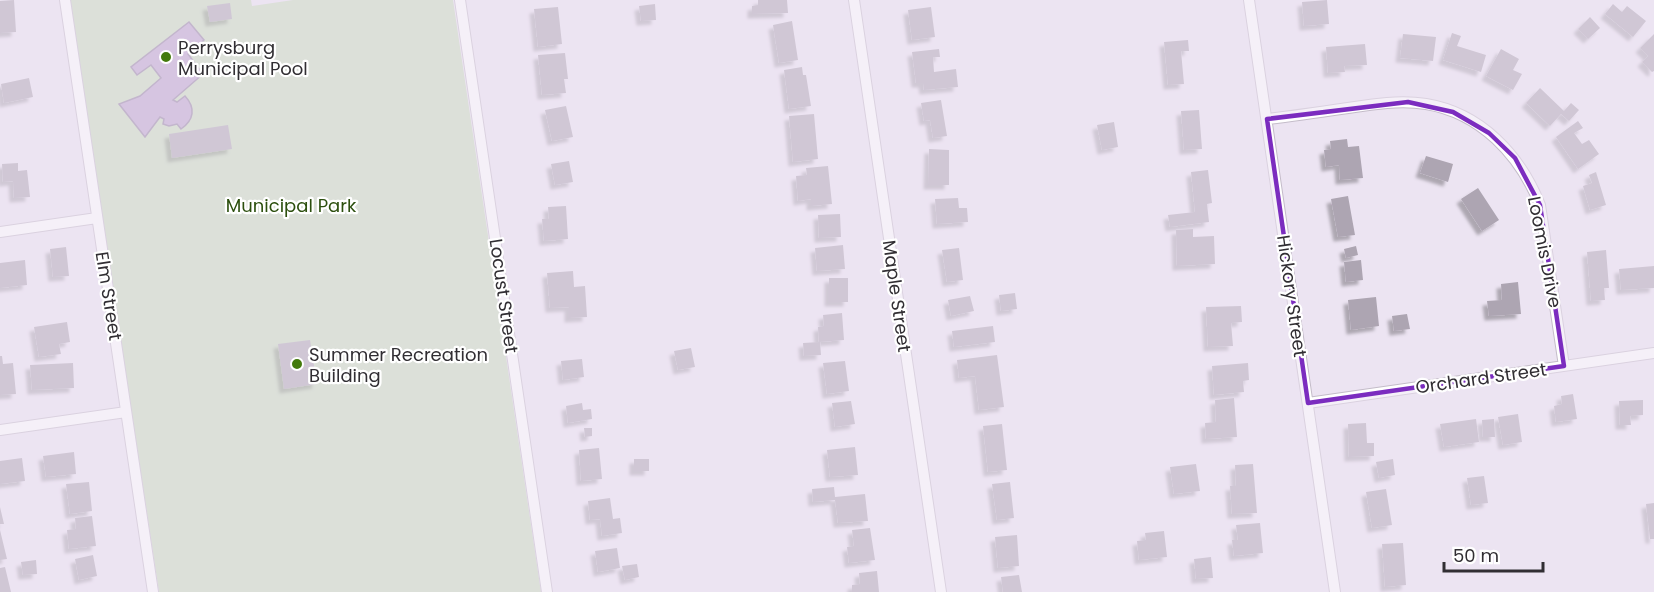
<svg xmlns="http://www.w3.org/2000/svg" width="1654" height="592" viewBox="0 0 1654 592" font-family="Poppins,sans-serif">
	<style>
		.green { fill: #c7dbbb }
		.water { fill: #baa0cd; stroke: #917e9f; stroke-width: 1.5 }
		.building { fill: #ada5b2; filter: url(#shadow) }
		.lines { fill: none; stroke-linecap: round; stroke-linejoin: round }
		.street-casing { stroke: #c4bcc9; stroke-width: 12 }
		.street { stroke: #fff; stroke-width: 10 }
		.marked { fill: none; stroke: #7b2cbf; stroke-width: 4.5; stroke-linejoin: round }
		.poi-dot { fill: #437a0c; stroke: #fff; stroke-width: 2 }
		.labels { text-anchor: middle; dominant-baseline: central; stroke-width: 4.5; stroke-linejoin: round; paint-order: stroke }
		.poi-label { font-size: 18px; fill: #312e33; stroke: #fff; text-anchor: start }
		.park-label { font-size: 18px; fill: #2c4f0e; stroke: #fff }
		.street-label { font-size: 18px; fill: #312e33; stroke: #fff }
	</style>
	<defs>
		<filter id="shadow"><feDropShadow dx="-4.5" dy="4.5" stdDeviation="1.5" flood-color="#0004"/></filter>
	</defs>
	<rect width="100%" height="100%" fill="#ece4f2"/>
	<path class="green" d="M68,0H251L252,6L293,0H453L541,592H159Z"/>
	<path class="water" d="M189,22L204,40L188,54L203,74L173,100L177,102L185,96C196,108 194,120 181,129L177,124L169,126L163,124L164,119L160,117L145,137L119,104L140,96L161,78L151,65L137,75L131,67Z"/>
	<path class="building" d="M14,0L16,32L0,33V1Z
		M758,0H787L788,13L752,14V6L758,5Z
		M1327,0L1329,24L1304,26L1302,2Z
		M230,3L232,19L210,22L207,6Z
		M655,4L656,20L641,21L639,6Z
		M1613,4L1622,12L1627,6L1646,21L1633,37L1605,14Z
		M558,7L562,44L538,47L534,9Z
		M931,7L935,37L912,40L908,10Z
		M1590,17L1600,28L1588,39L1578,29Z
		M792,21L798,60L779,63L773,25Z
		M1452,33L1461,36L1457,46L1486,55L1481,72L1443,60Z
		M1403,34L1436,37L1433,61L1400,58Z
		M1654,34V71L1652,72L1642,62L1648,56L1640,48Z
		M1188,40L1189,51H1181L1184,84L1168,85L1164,42Z
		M1365,44L1367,65L1344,66L1345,72L1328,73L1326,47Z
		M939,49L940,57H933L934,72L956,69L958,87L924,90L923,83H916L912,52Z
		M1501,49L1519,59L1513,70L1522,74L1513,90L1486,76Z
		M565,53L568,79H564L566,93L542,95L538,55Z
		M802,67L803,75H806L811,106L789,109L784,70Z
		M29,78L33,97L4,103L1,84Z
		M1540,88L1564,111L1571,103L1579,110L1569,121L1561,114L1550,126L1526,103Z
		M941,100L947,136L933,138L930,120L924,121L921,103Z
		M566,106L573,137L552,141L545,110Z
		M1199,110L1202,149L1184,150L1181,111Z
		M814,114L818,159L793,162L789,116Z
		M1578,121L1583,128L1574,133L1582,144L1589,140L1599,154L1578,169L1556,137Z
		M1114,122L1118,147L1102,150L1097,125Z
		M228,125L232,149L172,158L169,134Z
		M1347,139L1348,147L1359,146L1363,178L1340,180L1339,165L1326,167L1324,150L1331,149L1330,141Z
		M929,149L949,150V185H928Z
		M1426,156L1453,164L1448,182L1420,173Z
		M569,161L573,182L555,185L551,164Z
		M18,163V171L27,170L30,197L14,198L13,181L3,182L2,164Z
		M828,166L832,204L811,206V199L798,201L796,176L807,175L806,168Z
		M1208,170L1212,203L1207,204L1209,222L1170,227L1168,215L1195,212L1191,172Z
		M1596,172L1606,205L1590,210L1583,186L1592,183L1589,175Z
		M1478,188L1499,220L1482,231L1461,199Z
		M1348,196L1355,235L1338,237L1331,199Z
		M958,198L959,208H967L968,222L937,224L935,199Z
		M566,206L568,239L544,241L542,219H549L548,207Z
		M840,214L841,237L819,238L818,215Z
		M1193,229V237L1214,236L1215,264L1177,266L1176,230Z
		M843,245L845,269L817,271L815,248Z
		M1356,246L1358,255L1346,258L1344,249Z
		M66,247L69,276L53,277L50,249Z
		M959,248L963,280L947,282L942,250Z
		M1606,250L1609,288H1604L1605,300L1591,301L1587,252Z
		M25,260L27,285L0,288V263Z
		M1361,260L1363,280L1346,282L1344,262Z
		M1654,266V288L1621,290L1619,269Z
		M573,271L574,287L585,286L587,317L569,318V307L550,308L547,273Z
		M829,278H848V302H829Z
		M1518,282L1521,314L1489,316L1487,301L1502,300L1501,284Z
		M1015,293L1017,309L1001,311L999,295Z
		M970,296L974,311L951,316L948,300Z
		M1376,297L1379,326L1351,330L1348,300Z
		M1241,306L1242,322L1231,323L1233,346L1208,347L1206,307Z
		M842,313L844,340L819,342L818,327L824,326L823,315Z
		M1407,314L1410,329L1394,331L1392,316Z
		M67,322L70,342L59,344L61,354L39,357L34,327Z
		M993,326L995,342L954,347L952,331Z
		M310,340L317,384L284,389L278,344Z
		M820,342L821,355L804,356L803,343Z
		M691,348L695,367L678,370L674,351Z
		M997,355L1004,407L979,410L975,376L959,378L957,360Z
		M0,356H2L3,364L13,363L16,394L0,395Z
		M582,359L584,377L563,380L561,361Z
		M845,361L849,391L827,394L823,363Z
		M73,363L74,388L32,390L30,365Z
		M1248,363L1249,380L1243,381L1244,392L1214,395L1212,366Z
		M1573,394L1577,419L1556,422L1554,406L1562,404L1561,396Z
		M1234,398L1237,437L1206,439L1205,423L1216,422L1215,400Z
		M1643,400V415L1630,416L1631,425H1620L1619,401Z
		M851,401L855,424L835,427L832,403Z
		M582,403L583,410L591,409L592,419L568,423L566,406Z
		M1518,414L1522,442L1503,445L1498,417Z
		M1476,419L1479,442L1444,447L1440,424Z
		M1494,419L1495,437H1483L1482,420Z
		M1366,423L1367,443H1374V456L1349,457L1348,424Z
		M1002,424L1007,470L988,472L983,426Z
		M584,428H592V436L585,437Z
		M855,447L858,475L830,477L827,450Z
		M599,448L602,479L581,481L579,450Z
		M74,452L76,474L46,477L43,456Z
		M22,458L25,481L0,484V461Z
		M634,459H649V471H634Z
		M1393,459L1395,475L1379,478L1376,462Z
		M1196,464L1200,491L1174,494L1170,467Z
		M1253,464L1257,513L1232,514L1230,486H1236L1235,465Z
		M1484,476L1488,503L1471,505L1467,478Z
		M89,482L92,511L70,514L66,484Z
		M1010,482L1014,518L997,520L992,484Z
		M834,487L835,497L865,494L868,521L838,523L835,500L813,502L812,489Z
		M1386,489L1392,525L1372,528L1366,492Z
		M610,498L613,519L620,518L622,533L602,536L600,519L590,520L588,501Z
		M1654,503V539H1650L1646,504Z
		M0,507L4,524H0Z
		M92,516L96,546L69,549L67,530L76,529L75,518Z
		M1260,523L1263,553L1234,556L1232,540H1238L1236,525Z
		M870,528L875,560L849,563L847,547L854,546L852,530Z
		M0,530L7,559L0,560Z
		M1164,531L1167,557L1139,560L1137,541L1146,540L1145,533Z
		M1017,535L1019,566L998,568L995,537Z
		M1403,543L1406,585L1385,587L1382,544Z
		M617,548L620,568L598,572L595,551Z
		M93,555L97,576L79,580L75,559Z
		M1211,557L1213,578L1196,579L1194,559Z
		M36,560L37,574L23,575L21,562Z
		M637,564L639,577L625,580L622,566Z
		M5,567L11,592H0V568Z
		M877,571L879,592H852V585L860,584L859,573Z
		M1019,575L1022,592H1003L1001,577Z"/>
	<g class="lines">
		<defs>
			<path id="street" d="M65,0L153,592
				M460,0L547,592
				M854,0L941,592
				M1249,0L1335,592
				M1267,119C1294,116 1321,112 1348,108C1374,104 1400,100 1426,104C1481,113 1520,155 1540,205L1564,366
				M0,232L97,218
				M1308,403L1654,353
				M0,430L126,412"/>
		</defs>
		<use href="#street" class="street-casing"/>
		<use href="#street" class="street"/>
	</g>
	<path d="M0 0H1654V592H0ZM1408,102L1453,112L1489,133L1515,158L1540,205L1564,366L1308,403L1267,119Z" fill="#ece4f2" fill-opacity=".55" fill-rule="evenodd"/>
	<path class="marked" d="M1408,102L1453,112L1489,133L1515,158L1540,205L1564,366L1308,403L1267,119Z"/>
	<g class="poi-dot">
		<circle cx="166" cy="57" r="6"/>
		<circle cx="297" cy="364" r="6"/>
	</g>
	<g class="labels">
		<g class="poi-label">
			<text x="178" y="47">Perrysburg<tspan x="178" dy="21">Municipal Pool</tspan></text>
			<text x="309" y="354">Summer Recreation<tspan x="309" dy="21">Building</tspan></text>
		</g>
		<g class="park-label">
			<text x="291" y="205">Municipal Park</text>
		</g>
		<g class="street-label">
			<text transform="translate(1545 252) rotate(79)">Loomis Drive</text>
			<text transform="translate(109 296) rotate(81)">Elm Street</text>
			<text transform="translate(504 296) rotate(82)">Locust Street</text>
			<text transform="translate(897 296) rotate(82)">Maple Street</text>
			<text transform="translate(1292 296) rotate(82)">Hickory Street</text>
			<text transform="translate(1481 378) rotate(-8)">Orchard Street</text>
		</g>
	</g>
	<path d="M1444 562v9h99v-9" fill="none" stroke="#312e33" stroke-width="3"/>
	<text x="1453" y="562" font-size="18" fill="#312e33" stroke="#ffffff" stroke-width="4.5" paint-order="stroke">50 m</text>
</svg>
